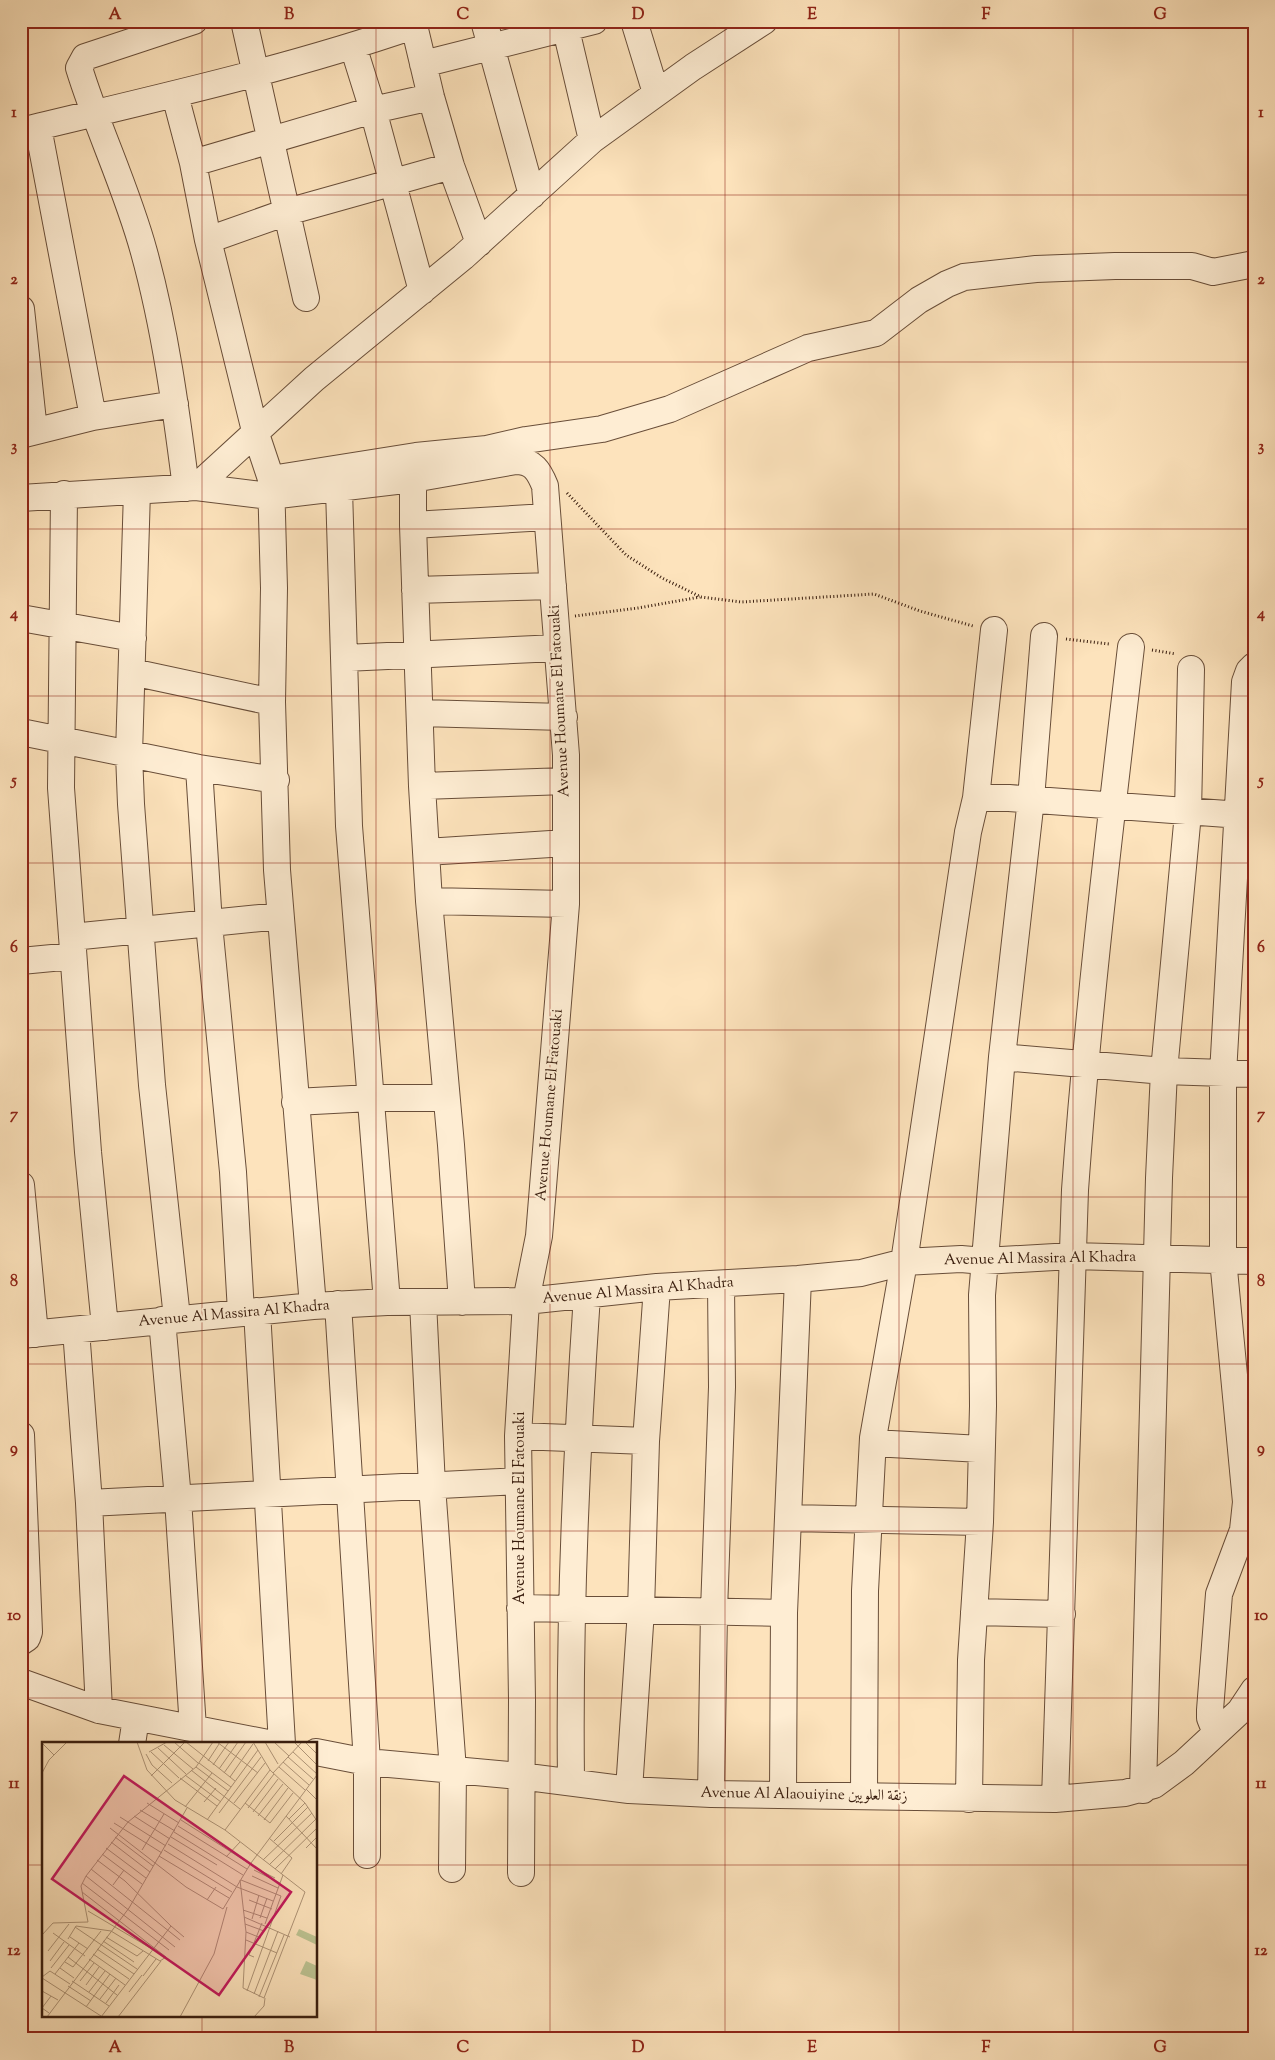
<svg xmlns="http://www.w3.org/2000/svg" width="1275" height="2060" viewBox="0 0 1275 2060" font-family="'Sorts Mill Goudy',Amiri,serif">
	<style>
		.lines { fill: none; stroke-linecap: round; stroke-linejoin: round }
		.minor-casing { stroke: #694e39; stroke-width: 28 }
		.path { stroke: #381c0d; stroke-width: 3; stroke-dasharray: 1 2.5; stroke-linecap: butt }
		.minor { stroke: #feedd3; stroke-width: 26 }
		.grid { fill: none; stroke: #8f2418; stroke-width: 1; stroke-opacity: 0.55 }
		.labels { text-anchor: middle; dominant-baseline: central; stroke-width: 4; stroke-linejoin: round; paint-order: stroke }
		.street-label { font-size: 15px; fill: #381c0d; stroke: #feedd3 }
		.inset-road { fill: none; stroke: #ae9376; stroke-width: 1 }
		.view { fill: #c2185b; fill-opacity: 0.15; stroke: #c2185b; stroke-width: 2.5 }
		.inset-edge { fill: none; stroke: #381c0d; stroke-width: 2.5 }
		.neatline { fill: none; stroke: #8f2418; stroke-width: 2 }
		.grid-label { font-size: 16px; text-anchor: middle; font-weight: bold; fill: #8f2418 }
	</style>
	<rect width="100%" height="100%" fill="#fde3bc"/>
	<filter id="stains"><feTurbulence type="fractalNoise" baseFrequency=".004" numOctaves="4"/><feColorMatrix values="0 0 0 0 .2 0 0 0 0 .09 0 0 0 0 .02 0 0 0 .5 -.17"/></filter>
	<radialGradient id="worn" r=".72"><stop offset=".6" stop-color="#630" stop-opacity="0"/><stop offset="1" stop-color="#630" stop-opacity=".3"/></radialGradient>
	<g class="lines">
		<defs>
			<path id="minor" d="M244,21L306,298
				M413,21L431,97L451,166L479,243
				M484,21L532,195
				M564,21L592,140
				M634,21L656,93
				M353,46L373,110L422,291
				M423,64L594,21
				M175,95L193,163L208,240L255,431L271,479L274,588L272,702L277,870L313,1306
				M38,127L93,417
				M21,131C153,99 285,70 413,26
				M193,163L373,110L431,97
				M208,240L287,212L451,166
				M21,309L34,431
				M21,435L93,417L175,404
				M271,479L416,456L487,449L526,440L602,429L670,409L808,348L876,333L919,300L947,284L964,277L1036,269L1115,266H1192L1213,272L1254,264
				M413,479V525L422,786L429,901L451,1145L462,1302
				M196,487L314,379L463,257L592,140L693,67L764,21
				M186,488C176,409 165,328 144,252C127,189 98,130 79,68L85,57L194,21
				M339,489L349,826L387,1302
				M137,491L129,754L131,804L152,1085L177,1318
				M64,494L61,788L88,1152L105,1327
				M21,498L196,487L270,496L413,479L516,461C533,461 539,471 545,486L566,755V904L539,1236L526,1301L518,1436L522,1700L521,1873
				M413,525L547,517
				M415,590L553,586
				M21,618L133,638
				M345,658L557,648
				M132,672L272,702
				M421,713L564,717
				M21,732L199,768L276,780
				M199,768L209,924L233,1172L241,1312
				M422,786L566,781
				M976,798L994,630
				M426,852L566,843
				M429,901L566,904
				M72,937L280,916
				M21,961L73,956
				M1002,1057L1164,1071L1254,1074
				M295,1102L371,1098H446
				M21,1185L35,1334
				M423,1302L432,1486L453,1770L452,1869
				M338,1304L367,1762V1855
				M257,1311L282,1744
				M162,1320L178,1499L193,1728
				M76,1330L89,1503L99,1710
				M21,1335L313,1306L387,1302L526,1301L657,1287L798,1279L861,1273L904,1262L961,1259L984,1261L1072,1256L1254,1261
				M21,1435L29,1632L27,1638L21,1642
				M518,1436L646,1441
				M873,1443L981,1449
				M89,1503L518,1481
				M788,1518L980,1522
				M520,1608L784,1613
				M974,1612L1062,1614
				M21,1682L99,1710L273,1744
				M1216,1733L1210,1718V1710L1219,1594L1243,1530L1246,1502L1223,1259V1074L1245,682L1249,671L1254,666
				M132,1744L136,1718
				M316,1752L367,1762L520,1776L629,1790L711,1794L1055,1799L1125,1793L1154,1785L1184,1763L1240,1711L1254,1690
				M571,1781C569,1619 576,1457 587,1295
				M629,1790L641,1610L646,1441L657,1287
				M1143,1790L1159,1178L1164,1071L1188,813L1191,669
				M711,1794L714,1611L722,1387L721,1284
				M783,1794L784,1613L798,1279
				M864,1795L865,1591L873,1438L904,1262L968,832L976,798H1009L1254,816
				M969,1799L971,1660L980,1522L983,1406L982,1295L1002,1057L1031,799L1044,636
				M1055,1799L1075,1190C1088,1008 1110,827 1131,647"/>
		</defs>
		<use href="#minor" class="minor-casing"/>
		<path class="path" d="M567,493L626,555L662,578L701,597L741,602L874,594L920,611L973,626
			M575,616L638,608L700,597
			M1066,639L1109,644
			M1152,650L1176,654"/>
		<use href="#minor" class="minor"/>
	</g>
	<path class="grid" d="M202,21V1744M376,21V2039M550,21V2039M725,21V2039M899,21V2039M1073,21V2039M21,195H1254M21,362H1254M21,529H1254M21,696H1254M21,863H1254M21,1030H1254M21,1197H1254M21,1364H1254M21,1531H1254M21,1698H1254M21,1865H44M316,1865H1254M202,2016V2039"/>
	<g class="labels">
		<g class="street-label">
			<text transform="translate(560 701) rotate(-93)">Avenue Houmane El Fatouaki</text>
			<text transform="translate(550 1105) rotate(-85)">Avenue Houmane El Fatouaki</text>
			<text transform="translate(1040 1259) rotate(-1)">Avenue Al Massira Al Khadra</text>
			<text transform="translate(638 1291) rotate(-5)">Avenue Al Massira Al Khadra</text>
			<text transform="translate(234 1314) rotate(-5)">Avenue Al Massira Al Khadra</text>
			<text transform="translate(520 1508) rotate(-90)">Avenue Houmane El Fatouaki</text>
			<text transform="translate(804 1795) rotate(1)">Avenue Al Alaouiyine زنقة العلويين</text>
		</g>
	</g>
	<g transform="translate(42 1742)">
		<rect width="275" height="275" fill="#fde3bc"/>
		<path d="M257,187L275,195V203L254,193ZM264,219L275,224V238L258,232Z" fill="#bdc493"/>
		<path class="inset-road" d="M95,0L105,28L133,58L183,88L263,150L222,256L201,246L204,190L198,138M132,0L156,21M144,0L193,39M175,0L216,31M211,0L228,28L263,61L275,79M223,0L236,22M232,0L247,14M252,0L275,23M263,0L275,12M0,1L12,13M122,3L151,27M116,6L144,32M107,10L125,0M109,10L137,36M251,10L275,32M104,12L110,23L130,41M246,15L271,37M166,19L177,2M241,20L267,43M157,21L189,45M171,23L187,0M154,25L186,49M237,25L263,48M177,27L196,0M149,28L198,67M0,31L7,18L25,0M182,31L204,0M231,31L260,0M143,33L179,60M109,34L143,0M188,35L211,2M138,36L175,64M264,47L275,58M162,60L174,46M105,61L137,81M192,61L223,21M203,61L228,81L251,51M143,65L170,31M206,66L232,32M98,68L133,89M211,70L236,37M177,71L219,15M92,74L128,97M216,74L241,42M244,74L275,107M78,75L124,104M247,77L263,61M139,78L208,122M165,78L216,8M222,78L246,46M72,81L120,111M136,84L205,127M68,86L144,145L181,167L209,121L275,33M183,88L228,28M132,90L201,133M73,95L111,124M129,95L175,123M227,96L250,116L239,132M232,99L266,65M69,100L108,130M126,102L195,145L231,159M64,106L104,136M264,106L275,95M100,108L122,72M122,108L190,150M60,112L100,142M117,114L187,156M184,115L198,100M55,118L83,139L129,184L59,275M221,118L270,71M227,123L274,77M213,126L233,136M49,127L138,198M233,127L275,86M212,128L238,141M44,134L133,205M210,134L236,146M199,138L239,154L205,249M40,141L127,208M71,143L82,128M165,158L174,145M207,158L230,167M201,168L225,176M46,169L110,207M202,175L248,195M218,176L225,156M210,177L217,153M203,182L222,189M223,182L241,133M34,184L69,189L118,219L124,215L40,150M129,184L142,195M33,185L95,227M204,190L219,196M11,191L43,214M0,193L11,181L46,180L39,144L44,134L86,80L154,25L171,0M28,195L46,207M64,195L95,214L101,209M26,197L34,184M204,198L235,211M61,199L92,220M55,207L92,232M6,209L27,182M51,212L87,237M26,215L75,253M212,215L207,213L220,181M47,217L83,243M8,219L22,200M23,220L31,225L59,189M9,226L27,203M18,226L32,236M13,232L37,201M101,234L114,217M0,235L8,229L28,242M0,236L59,274M30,239L67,264M38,239L52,221M44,243L57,225M26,244L49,259M0,249L16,258M47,250L63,229M87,250L100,233M212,252L236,189M217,255L242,193M58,257L74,236M64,261L77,243M44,265L68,232M7,271L0,266L9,254M5,275L87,166L145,66M76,275L119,219M138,275L172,212L185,165M212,275L222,264L223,256"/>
		<path class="view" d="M82,34L249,150L177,253L10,137Z"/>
		<rect width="275" height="275" class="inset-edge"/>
	</g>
	<rect width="1275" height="2060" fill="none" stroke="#fde3bc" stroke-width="55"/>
	<rect x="28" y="28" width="1220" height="2004" class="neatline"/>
	<g class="grid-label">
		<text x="115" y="19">A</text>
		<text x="289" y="19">B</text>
		<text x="463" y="19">C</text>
		<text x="638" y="19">D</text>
		<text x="812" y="19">E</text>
		<text x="986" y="19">F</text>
		<text x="1160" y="19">G</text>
		<text x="14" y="117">1</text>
		<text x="1261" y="117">1</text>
		<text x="14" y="284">2</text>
		<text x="1261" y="284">2</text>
		<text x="14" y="451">3</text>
		<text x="1261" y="451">3</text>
		<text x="14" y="618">4</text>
		<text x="1261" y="618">4</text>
		<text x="14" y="785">5</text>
		<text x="1261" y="785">5</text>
		<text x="14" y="952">6</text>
		<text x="1261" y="952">6</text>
		<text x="14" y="1119">7</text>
		<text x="1261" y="1119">7</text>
		<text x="14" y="1286">8</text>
		<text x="1261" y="1286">8</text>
		<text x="14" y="1453">9</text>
		<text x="1261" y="1453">9</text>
		<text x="14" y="1620">10</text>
		<text x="1261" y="1620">10</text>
		<text x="14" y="1788">11</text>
		<text x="1261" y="1788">11</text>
		<text x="14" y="1955">12</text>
		<text x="1261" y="1955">12</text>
		<text x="115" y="2052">A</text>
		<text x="289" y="2052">B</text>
		<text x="463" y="2052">C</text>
		<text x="638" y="2052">D</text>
		<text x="812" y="2052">E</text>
		<text x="986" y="2052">F</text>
		<text x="1160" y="2052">G</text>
	</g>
	<rect width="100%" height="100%" filter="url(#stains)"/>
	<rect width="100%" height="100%" fill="url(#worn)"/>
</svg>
